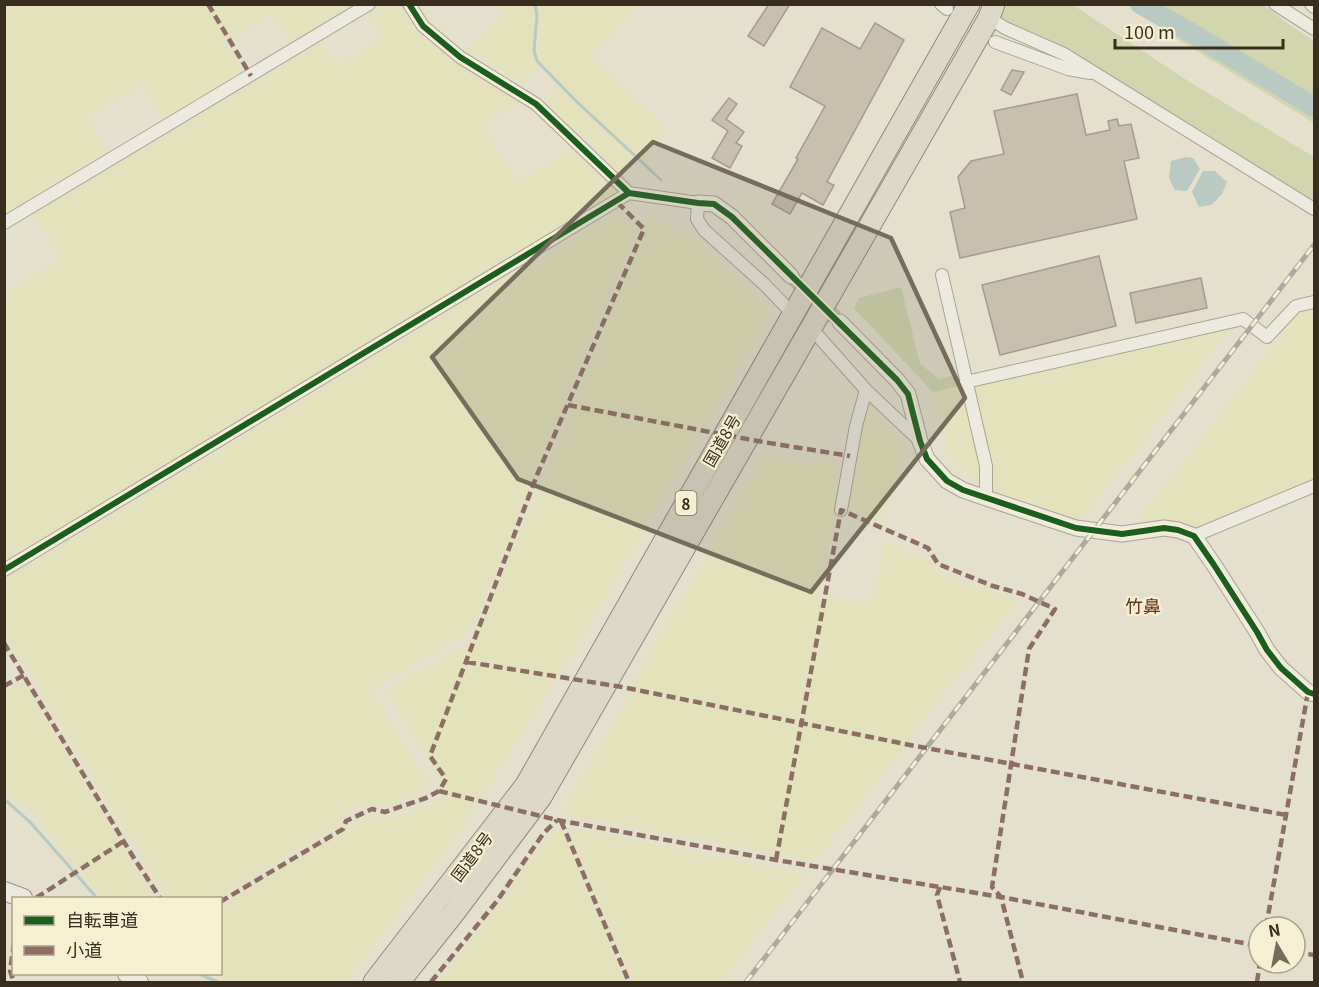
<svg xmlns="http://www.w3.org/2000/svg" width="1319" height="987" viewBox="0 0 1319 987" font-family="Georgia,'Noto Sans JP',serif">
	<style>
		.farmland { fill: #e4e1bd }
		.green { fill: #d1d6ae }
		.water { fill: #b8cac1 }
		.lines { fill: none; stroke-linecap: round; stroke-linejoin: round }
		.stream { stroke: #b8cac1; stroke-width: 3 }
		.river { stroke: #b8cac1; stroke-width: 20 }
		.building { fill: #c8bfad; stroke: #a59c8c; stroke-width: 1.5 }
		.tertiary-tunnel { stroke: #c2bca9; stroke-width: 15; stroke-dasharray: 15 8; stroke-linecap: butt }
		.minor-casing { stroke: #a9a496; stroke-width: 14 }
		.tertiary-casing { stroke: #a9a496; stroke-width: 17 }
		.secondary-casing { stroke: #999485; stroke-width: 20 }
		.trunk-casing { stroke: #8f8a7c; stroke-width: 23 }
		.minor { stroke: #eceade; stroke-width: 12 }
		.tertiary { stroke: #eceade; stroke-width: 15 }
		.secondary { stroke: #eceade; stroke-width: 18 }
		.trunk { stroke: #ded9c6; stroke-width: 21 }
		.rail-casing { stroke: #aca99e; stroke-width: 5 }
		.rail { stroke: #f6f0d2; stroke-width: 3; stroke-dasharray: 9; stroke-linecap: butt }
		.quiet { stroke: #8d6e63; stroke-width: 4.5; stroke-dasharray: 9 4.5; stroke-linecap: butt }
		.cycleway-casing { stroke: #f6f0d2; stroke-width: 10 }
		.cycleway { stroke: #1b5e20; stroke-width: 6 }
		.marked { fill: #756c5b; fill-opacity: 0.2; stroke: #756c5b; stroke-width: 4.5; stroke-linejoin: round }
		.labels { text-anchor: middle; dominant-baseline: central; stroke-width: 4.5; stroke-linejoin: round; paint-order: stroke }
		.shield { fill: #f6f0d2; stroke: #726854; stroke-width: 1.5 }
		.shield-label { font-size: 15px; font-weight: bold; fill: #392e1e }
		.street-label { font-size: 16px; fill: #392e1e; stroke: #f6f0d2 }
		.neighbourhood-label { font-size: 18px; fill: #66341c; stroke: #f6f0d2 }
	</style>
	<rect width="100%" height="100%" fill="#e4e0cc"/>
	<path class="farmland" d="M386,4L397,5L417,33L474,74L520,103L481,125L518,182L571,149L619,194L5,562V293L60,259L34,214L323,42L338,66L381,39L368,14Z
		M5,5H354L291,42L273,14L224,43L243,74L165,120L143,85L87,115L109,152L5,215Z
		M497,5H639L591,57L667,130L644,162L635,157L621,173L545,102L559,85L539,66L523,84L467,50L502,13Z
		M619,211L638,228L577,371L480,610L464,635L370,690L431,786L388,806L368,803L344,813L340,825L214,898H167L5,631V579Z
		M649,214L691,236L715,257L770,314L716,410L646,527L569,659L484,794L458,833L346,982H234L214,974H220L221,906L369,816L394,820L439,799L446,788L385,691L469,643L528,517Z
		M1314,307V481L1196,530L1134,525L1300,311Z
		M1228,329L1134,453L1079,522L1000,498L993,489V476L974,386Z
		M963,385L980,461L981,480L970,477L953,460L947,448L943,420L931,395Z
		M874,410L908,450L881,523L838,507L819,595L874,602L885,539L929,560L935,573L1017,600L915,732L815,861L562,814L576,787L628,697L655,640L699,570L744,488L765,455L802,460L813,464L820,459L845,463L856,462L866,412Z
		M23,682L75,767L153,898H103L30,810L5,791V692Z
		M553,828L563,829L625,982H439L503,899Z
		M570,828L722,858L805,874L721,982H633L571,837Z"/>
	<path class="green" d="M977,5H1073L1188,81L1314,157V203C1274,177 1233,150 1192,125C1121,82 1048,46 977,5Z
		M1133,5H1263L1291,26L1314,41V123L1164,31Z
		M901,287L920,364L939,379L960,374L963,385L933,392L854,308L859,298Z"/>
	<path class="water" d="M1186,157L1193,158L1200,169L1187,191L1175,190L1169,178L1171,161Z
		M1203,171H1215L1227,182L1222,194L1211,205L1199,207L1192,192Z"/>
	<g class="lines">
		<path class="stream" d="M535,4L537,15L534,51L537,61L576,101L661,180
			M4,799L30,822L97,898
			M199,974L218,982"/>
		<path class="river" d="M1140,4L1195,35L1314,107"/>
	</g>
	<path class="building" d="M769,4H790L764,46L748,36Z
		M875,23L904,40L827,182L834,185L823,205L802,193L790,214L772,204L798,159L796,158L825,106L790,87L822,28L860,49Z
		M1012,70L1024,72L1011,95L1001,90Z
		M1077,94L1086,135L1110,130L1108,121L1117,119L1119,126L1131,124L1139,158L1124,161L1137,219L960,258L950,212L965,208L958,177L971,161L1004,154L994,111Z
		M729,98L737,104L726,119L744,132L736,143L742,146L730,168L712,158L728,131L712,120Z
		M1099,256L1116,326L1000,355L982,285Z
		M1201,278L1207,308L1136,323L1130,293Z"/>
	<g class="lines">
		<path class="tertiary-tunnel" d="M791,276L840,322"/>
		<defs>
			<path id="minor" d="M409,4L423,26L460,57L536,104L629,193L698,203L697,219L704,230L764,284L793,314
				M941,4L947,9
				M1275,4L1314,29
				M1311,4L1314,7
				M989,18L1005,28L1064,54L1314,209
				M995,42L1068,69L1090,73
				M4,223L369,4
				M942,275L986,466V498
				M811,328L866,390L920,441
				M966,382L1243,319L1267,337L1296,306L1314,302
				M841,510L856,426L866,390
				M1194,536L1314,486
				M4,570L629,193"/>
			<path id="tertiary" d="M698,203L714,204L732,217L791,276
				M840,322L897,380L908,394L920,441L927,459L947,481L963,490L986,498L1076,528L1122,534L1164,528L1178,530L1194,536L1214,565L1257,632L1267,650L1281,668L1308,692L1314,694"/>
			<path id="secondary" d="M4,891L23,898
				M127,974L139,982"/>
			<path id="trunk" d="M374,982L526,785L969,4
				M399,982L454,913L541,797L811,328L989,18L994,4"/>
		</defs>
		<use href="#minor" class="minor-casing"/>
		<use href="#tertiary" class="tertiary-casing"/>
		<use href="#secondary" class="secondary-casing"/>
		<use href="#trunk" class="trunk-casing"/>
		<use href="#minor" class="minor"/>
		<use href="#tertiary" class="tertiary"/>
		<use href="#secondary" class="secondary"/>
		<use href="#trunk" class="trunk"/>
		<defs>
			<path id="rail" d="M746,982L1314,245"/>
		</defs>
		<use href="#rail" class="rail-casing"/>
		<use href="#rail" class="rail"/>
		<path class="quiet" d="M208,4L251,76
			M568,405L763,442L850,456
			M4,643L132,855L160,898
			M467,662L622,687L910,745L1286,815
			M4,686L24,675
			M439,791L557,820L776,860L1001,897L1259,946
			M561,821L629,982
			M776,860L841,510L928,548L938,564L993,586L1022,594L1055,609L1029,649L992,887L1001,897L1023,982
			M940,887L937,895L960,982
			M36,898L124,841
			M220,902L343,829L346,821L372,809L385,812L426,798L439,791L446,779L430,756L537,475L644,229L616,201
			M1266,927L1308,692
			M14,943L10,971L14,982
			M1295,952L1314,955
			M431,982L497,901L543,834L557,820
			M1257,982L1260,963"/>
		<defs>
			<path id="cycleway" d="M409,4L423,26L460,57L536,104L629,193L698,203L714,204L732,217L897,380L908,394L920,441L927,459L947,481L963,490L1076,528L1122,534L1164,528L1178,530L1194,536L1214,565L1257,632L1267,650L1281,668L1308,692L1314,694
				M4,570L629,193"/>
		</defs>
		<use href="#cycleway" class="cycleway-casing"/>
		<use href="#cycleway" class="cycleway"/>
	</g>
	<path class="marked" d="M653,142L891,238L965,398L811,592L518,479L432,357Z"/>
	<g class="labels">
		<rect class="shield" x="675.5" y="491" width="21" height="24" rx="4.5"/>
		<g class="shield-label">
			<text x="686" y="503">8</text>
		</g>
		<g class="street-label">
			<text transform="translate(721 440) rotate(-60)">国道8号</text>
			<text transform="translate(471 856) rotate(-53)">国道8号</text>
		</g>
		<g class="neighbourhood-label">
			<text x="1143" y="605">竹鼻</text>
		</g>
	</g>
	<rect width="1319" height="987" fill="none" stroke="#392e1e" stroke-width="12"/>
	<rect x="12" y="897" width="210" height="78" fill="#f6f0d2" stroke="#aaa28a" stroke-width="1.5"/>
	<rect x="24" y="916" width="30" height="9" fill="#1b5e20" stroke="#aaa28a" stroke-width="1.5"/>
	<text x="66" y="927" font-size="18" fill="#392e1e">自転車道</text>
	<rect x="24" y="946" width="30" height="9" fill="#8d6e63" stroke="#aaa28a" stroke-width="1.5"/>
	<text x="66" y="957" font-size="18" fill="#392e1e">小道</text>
	<g transform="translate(1277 945) rotate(350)"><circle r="28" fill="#f6f0d2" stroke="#aaa28a" stroke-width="1.5"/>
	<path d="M0-4.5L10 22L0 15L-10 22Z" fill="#756c5b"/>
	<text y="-9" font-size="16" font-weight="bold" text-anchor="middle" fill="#392e1e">N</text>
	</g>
	<path d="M1115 39v9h168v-9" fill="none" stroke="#392e1e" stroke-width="3"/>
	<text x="1124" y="39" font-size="18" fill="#392e1e" stroke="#f6f0d2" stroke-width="4.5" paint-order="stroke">100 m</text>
</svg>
